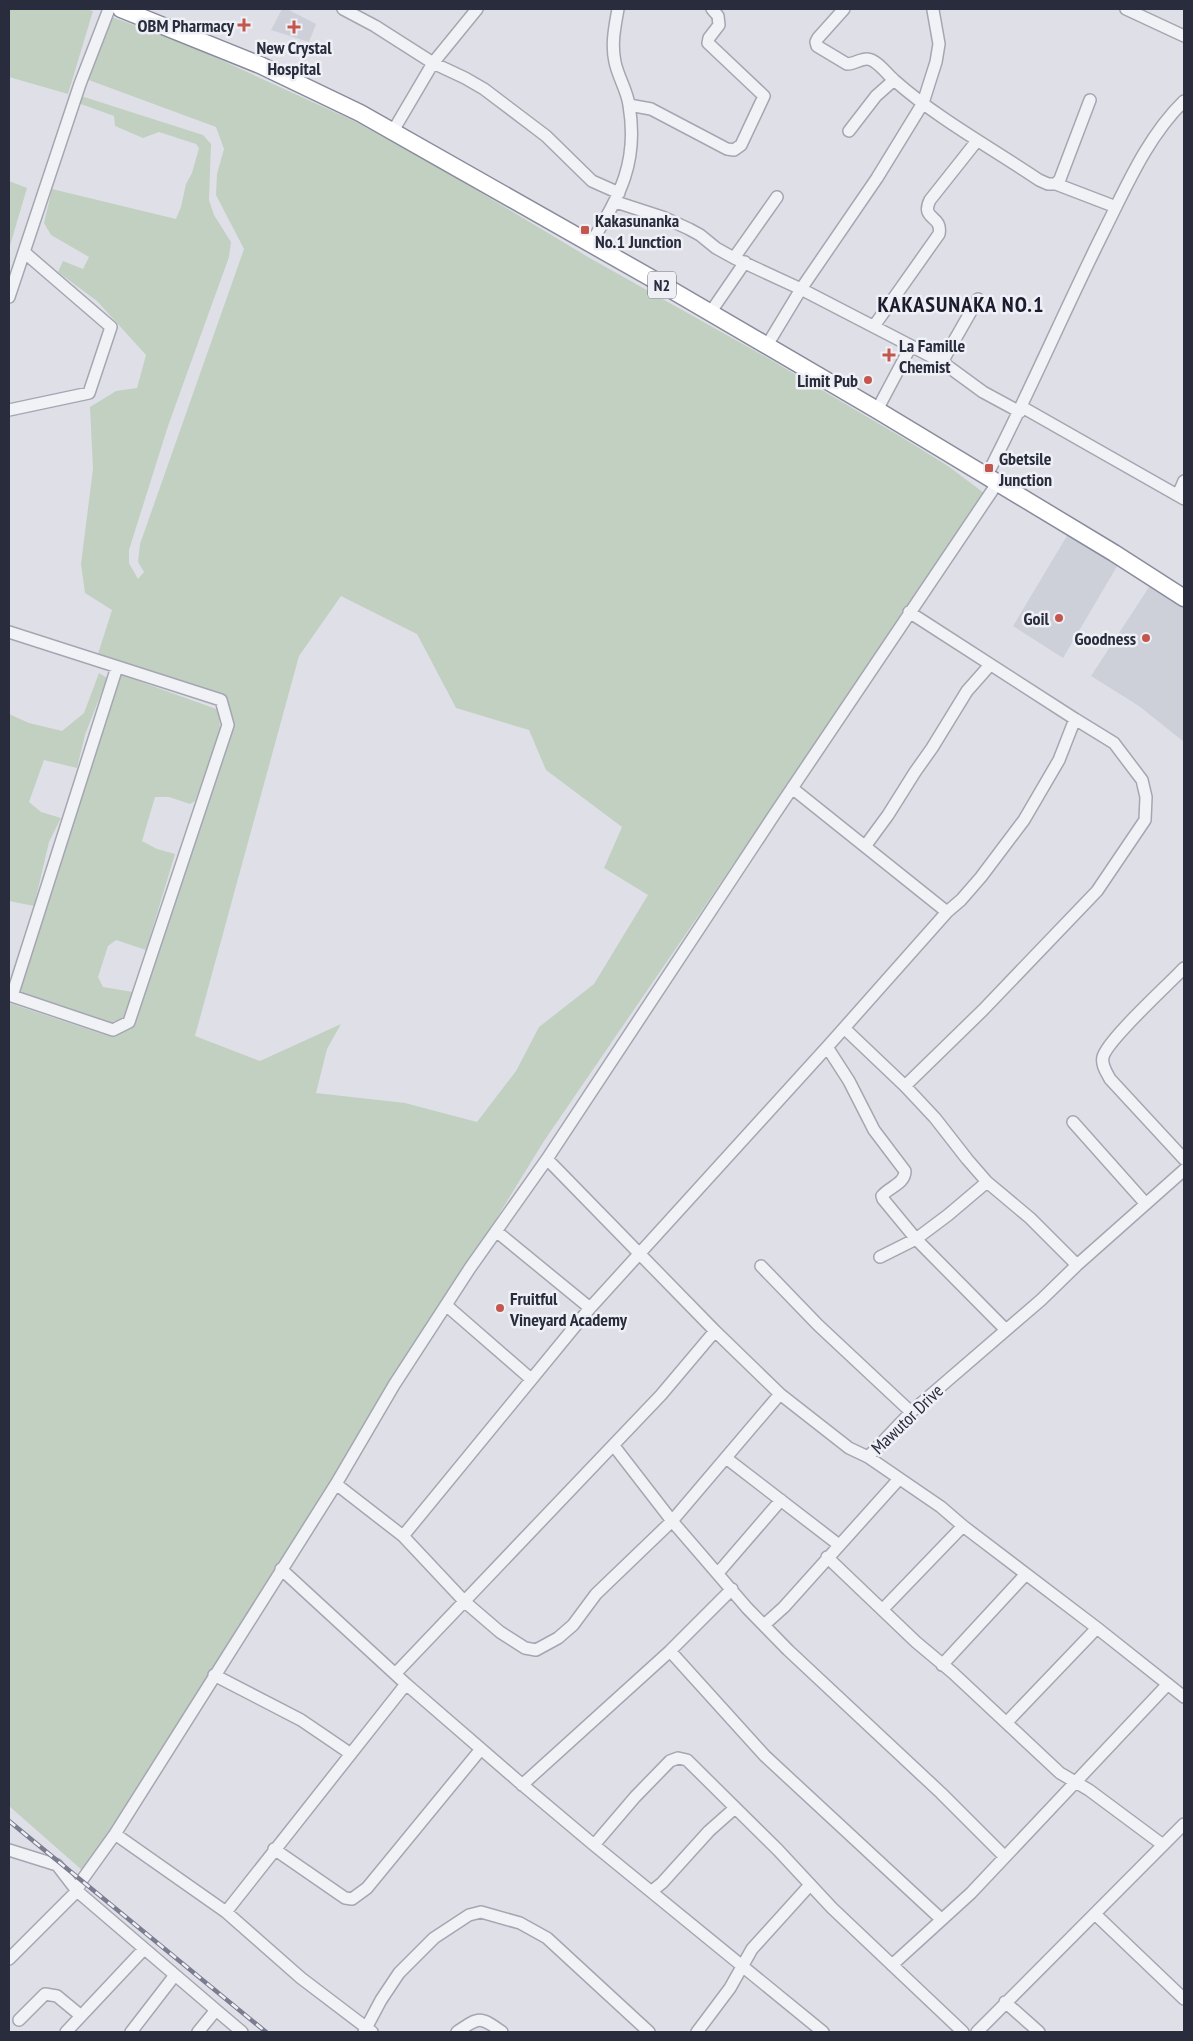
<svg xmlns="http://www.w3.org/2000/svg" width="1193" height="2041" viewBox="0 0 1193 2041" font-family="'PT Sans Narrow',sans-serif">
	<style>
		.built { fill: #cdcfd9 }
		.green { fill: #c1d0c1; fill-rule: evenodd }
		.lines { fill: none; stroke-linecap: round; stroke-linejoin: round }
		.minor-casing { stroke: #a5a6b1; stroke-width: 14 }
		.highway-casing { stroke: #888b9c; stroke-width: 19 }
		.minor { stroke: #f1f2f6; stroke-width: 11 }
		.highway { stroke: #fff; stroke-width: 16 }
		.rail-casing { stroke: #7a7d8f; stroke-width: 4.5 }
		.rail { stroke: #eef0f5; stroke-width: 2.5; stroke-dasharray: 8; stroke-linecap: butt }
		.poi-dot { fill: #c3564d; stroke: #eef0f5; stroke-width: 2 }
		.labels { text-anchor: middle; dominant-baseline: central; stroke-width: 5; stroke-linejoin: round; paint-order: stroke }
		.shield { fill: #eef0f5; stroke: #646774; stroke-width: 1 }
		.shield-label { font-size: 16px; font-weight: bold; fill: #292c3d }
		.poi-label { font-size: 18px; font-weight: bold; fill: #292c3d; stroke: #eef0f5; text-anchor: end }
		.street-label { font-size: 18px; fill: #292c3d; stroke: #eef0f5 }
		.district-label { font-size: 22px; font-weight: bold; letter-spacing: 1px; fill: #1b1d2e; stroke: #eef0f5 }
	</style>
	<rect width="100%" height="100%" fill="#dfe0e7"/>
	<path class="built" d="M282,9H287L316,24L309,42L271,30Z
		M1068,534L1119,563L1063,658L1013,626Z
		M1151,584L1184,605V742L1139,706L1091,676Z"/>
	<path class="green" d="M9,9H86L93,11L68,94L9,77Z
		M109,16L186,44L352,120L441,169L588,257L766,357L903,438L948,466L984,493L694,922L544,1141L91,1878L9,1806V1003L111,1037L134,1024L230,728L229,706L216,694L97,657L112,610L85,593L81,564L93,469L90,407L116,391L137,388L146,355L97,301L58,272L63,261L83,269L89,257L51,235L44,223L52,189L176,219L181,207L186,184L192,173L199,148L196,144L159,132L143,138L115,126L114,116L78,103L81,96L203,135L211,144L209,200L214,215L231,242L229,257L168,426L129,550V563L138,579L144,572L138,562L140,544L244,249L216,195L217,174L224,149L216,127L86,79ZM341,596L417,634L456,708L529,730L546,770L622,827L604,868L648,895L594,984L539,1027L516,1071L477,1122L405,1103L316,1093L327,1049L341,1024L260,1061L195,1036L299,656Z
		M9,181L27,188L9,249Z
		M99,673L107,678L85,735L77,768L44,760L29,802L41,812L61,818L49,842L34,906L9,901V714L29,723L62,731L84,713Z
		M122,675L219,710L220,731L195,801L190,804L169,797H155L142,841L157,849L175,854L146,950L116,940L108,946L98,977L103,987L133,992L123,1018L110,1023L18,996L17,989L117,683Z"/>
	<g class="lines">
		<defs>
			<path id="minor" d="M343,9L375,26L433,63L465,78L484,89L546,136L592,181L619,193
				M844,9L818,38L816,42L817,46L847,64C854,64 860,59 867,59C876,59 887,74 894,80
				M1126,9L1184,36
				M629,105L651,109L727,149L734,150L741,145L764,96L708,43L709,38L719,25L718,16L712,9
				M393,131L433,63L477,9
				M849,131L876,96L894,80C938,119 990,147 1039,180L1048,184H1056L1060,179L1090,100
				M1056,184L1116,207
				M616,202L665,218L689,229L700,235L716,248L734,258L801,289L877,178L923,103L936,62L939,44L933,10
				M590,245C619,196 639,164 629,105C627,90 618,77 615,62C611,44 615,26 618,9
				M734,258L777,197
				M9,297L80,84L109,9
				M710,313L745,262
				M874,326L939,234C943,215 920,220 930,200L976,142
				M766,347L801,289L942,362L978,299
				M942,362L983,392L1020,412
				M1022,407L1184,499
				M9,410L89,393L111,327L24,252
				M877,410L911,346
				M987,475C1029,394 1064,311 1105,229C1127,185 1148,136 1184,101
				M1178,495L1184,481
				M909,612L1075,719L1059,760L1024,820L981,877L961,900L947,912
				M9,632L221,700L228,725L129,1022L113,1030L9,995
				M866,845L888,815L915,772L932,748L967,691L990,665
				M1184,968C1169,984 1107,1040 1103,1057C1101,1065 1107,1073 1110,1079L1184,1159
				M12,996L117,667
				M844,1028L905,1086L935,1118L967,1159L987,1182L1030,1218L1077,1265
				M829,1045V1050L849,1081L874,1130L905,1171C905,1184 889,1187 882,1196L883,1199L916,1239L1006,1330
				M905,1086L983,1010L1097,891L1145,820L1146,797L1142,780L1114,743L1075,719
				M1073,1122L1146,1204
				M547,1159L715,1331L780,1394L849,1448L868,1457L911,1412L1041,1300L1077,1265L1184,1170
				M496,1231L590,1308
				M880,1257L916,1239L948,1215L987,1182
				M761,1266L818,1325L911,1412
				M447,1306L531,1379
				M614,1446L672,1521L747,1608L788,1650L941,1793L1004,1856
				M868,1457L941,1507L963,1526L1097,1628L1184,1697
				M726,1458L839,1545
				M336,1484L403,1536L465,1602L500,1632L525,1648L536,1650L558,1638L573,1625L596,1594L672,1521L780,1394
				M403,1536L590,1308L829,1045L947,912L792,788
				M827,1557L916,1642L953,1673L1060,1773L1089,1790L1163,1845
				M281,1569L406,1684L518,1781L594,1845L823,2032
				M718,1573L781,1500
				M883,1609L963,1526
				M764,1625L784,1607L899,1479
				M670,1651L765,1756L941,1919
				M942,1665L1026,1574
				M396,1673L661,1395L715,1331
				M214,1675L301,1720L351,1754
				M1007,1722L1097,1628
				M522,1785L670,1651L732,1589
				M115,1834L226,1912L301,1978L372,2032
				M594,1845L635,1797L670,1761L678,1758L687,1760L778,1850L832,1908L963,2032
				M274,1849L345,1898L352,1899L367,1888L481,1749
				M9,1850L57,1865L77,1891L216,2010L198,2032
				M652,1891L662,1883L709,1831L735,1808
				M226,1912L406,1684
				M1095,1914L1184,1999
				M9,1959L77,1891L82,1880L115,1834L336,1484L394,1385L470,1268L547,1159L774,815L998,482
				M892,1965L971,1893L1168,1684
				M1005,2002L1039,2032
				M216,2010L242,2032
				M19,2020L45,1994L57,1996L80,2015
				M66,2032L144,1949
				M131,2032L175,1975
				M364,2032L381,2000L399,1973L434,1938L469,1915L481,1912L520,1923L547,1938L649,2032
				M457,2032C479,2017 480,2016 502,2032
				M697,2032L730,1988L752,1949L809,1886
				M977,2032L1184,1824"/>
			<path id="highway" d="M121,9L260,65L360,113L651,278L877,410L1114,553L1184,598"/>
		</defs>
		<use href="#minor" class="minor-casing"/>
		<use href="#highway" class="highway-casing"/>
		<use href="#minor" class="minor"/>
		<use href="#highway" class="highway"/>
		<defs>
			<path id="rail" d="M9,1821L266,2032"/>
		</defs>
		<use href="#rail" class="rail-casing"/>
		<use href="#rail" class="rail"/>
	</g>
	<g class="poi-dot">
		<path d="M241.5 17.5h5v5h5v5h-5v5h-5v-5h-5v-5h5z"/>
		<path d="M291.5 19.5h5v5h5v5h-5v5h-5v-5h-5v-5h5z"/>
		<rect x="580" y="225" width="10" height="10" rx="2.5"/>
		<path d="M886.5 347.5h5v5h5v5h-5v5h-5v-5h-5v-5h5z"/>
		<circle cx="868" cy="380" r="5"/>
		<rect x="984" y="463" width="10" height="10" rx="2.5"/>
		<circle cx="1059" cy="618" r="5"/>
		<circle cx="1146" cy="638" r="5"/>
		<circle cx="500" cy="1308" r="5"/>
	</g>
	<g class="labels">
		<rect class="shield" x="648" y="271.5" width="28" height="27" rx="4"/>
		<g class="shield-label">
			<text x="662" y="285">N2</text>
		</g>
		<g class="poi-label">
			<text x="234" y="25">OBM Pharmacy</text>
			<text x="294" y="47" text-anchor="middle">New Crystal<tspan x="294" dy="21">Hospital</tspan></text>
			<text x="595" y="220" text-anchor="start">Kakasunanka<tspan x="595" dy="21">No.1 Junction</tspan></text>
			<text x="899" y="345" text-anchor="start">La Famille<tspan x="899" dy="21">Chemist</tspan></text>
			<text x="858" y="380">Limit Pub</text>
			<text x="999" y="458" text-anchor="start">Gbetsile<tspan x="999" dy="21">Junction</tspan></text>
			<text x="1049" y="618">Goil</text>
			<text x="1136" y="638">Goodness</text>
			<text x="510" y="1298" text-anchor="start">Fruitful<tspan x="510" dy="21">Vineyard Academy</tspan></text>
		</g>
		<g class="street-label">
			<text transform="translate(907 1419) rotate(-44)">Mawutor Drive</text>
		</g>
		<g class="district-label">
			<text x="961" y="304">KAKASUNAKA NO.1</text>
		</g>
	</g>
	<rect width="1193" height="2041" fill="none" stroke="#292c3d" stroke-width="20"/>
</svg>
